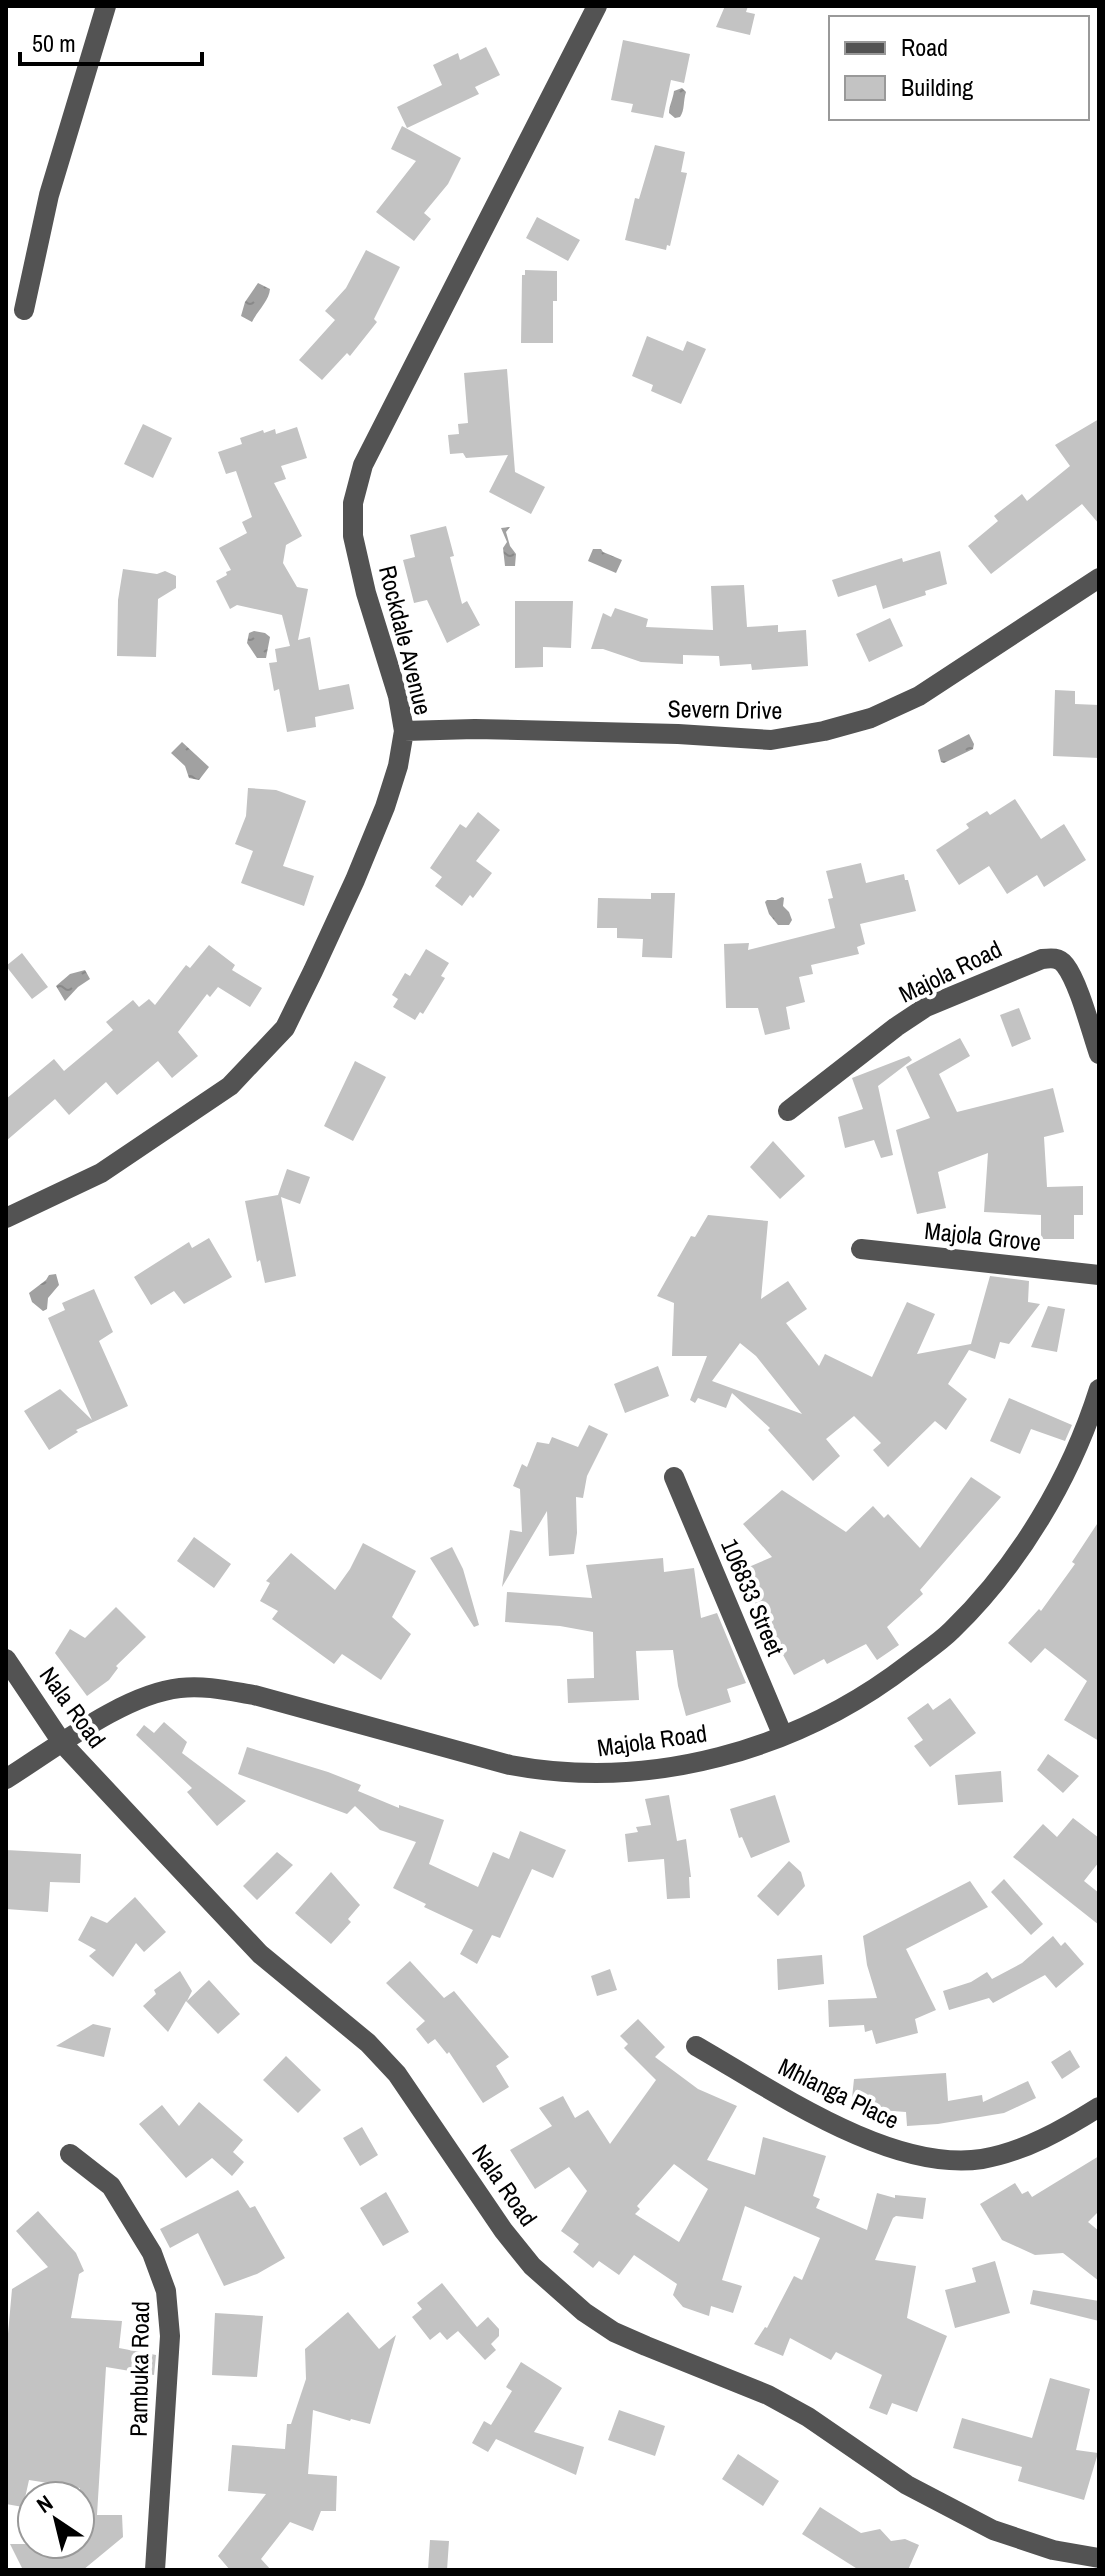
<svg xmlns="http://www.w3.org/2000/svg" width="1105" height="2576" viewBox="0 0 1105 2576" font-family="'Archivo Narrow',sans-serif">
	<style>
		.water { fill: url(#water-ripples) }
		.building { fill: #c3c3c3; fill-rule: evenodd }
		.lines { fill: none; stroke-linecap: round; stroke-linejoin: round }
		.minor { stroke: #535353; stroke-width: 20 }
		.labels { text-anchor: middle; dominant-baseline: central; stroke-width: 8; stroke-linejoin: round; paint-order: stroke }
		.street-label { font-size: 24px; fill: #000; stroke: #fff }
	</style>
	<defs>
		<pattern id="water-ripples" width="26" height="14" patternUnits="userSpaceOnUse" patternTransform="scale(2)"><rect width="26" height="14" fill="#a1a1a1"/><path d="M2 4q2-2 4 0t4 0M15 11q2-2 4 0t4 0" fill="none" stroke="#898989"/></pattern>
	</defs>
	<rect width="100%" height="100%" fill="#fff"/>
	<path class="water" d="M682,88L686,92C683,101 685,110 680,117L675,118L669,113C669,106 673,99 674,91Z
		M258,283L270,289C269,301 258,310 252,322L241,316L245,302Z
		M510,527L506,532L510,546L516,554L515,566H505L503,548L507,542L501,528Z
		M593,549H601L603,552L622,560L616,573L588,561Z
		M254,631L265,633L270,637L266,658H257L247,643L249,633Z
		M969,734L974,744L973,749L944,763L941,762L938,750Z
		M182,742L209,767L199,780L189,778L185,766L171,753Z
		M782,897L784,898L783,906L789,912L792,920L789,925H778L769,914L765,902L767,900H776Z
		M85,970L90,979L78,987L65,1001L56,986L70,974Z
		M56,1274L59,1285L48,1298L47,1309L43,1311L32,1302L29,1293L46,1280L49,1275Z"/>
	<path class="building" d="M725,6H748L746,12L755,14L750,35L716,27Z
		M623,40L690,54L684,83L671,80L663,118L631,112L633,104L611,100Z
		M486,47L500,75L475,87L479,94L407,128L397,107L442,85L433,65L458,53L460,60Z
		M402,126L461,158L448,184L424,213L431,219L414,241L376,212L416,161L391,149Z
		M655,145L685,152L681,172L687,173L670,246L667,245L666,250L625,240L635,198L639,199Z
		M537,217L580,240L568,261L526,238Z
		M366,250L400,267L374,319L377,322L350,356L347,353L322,380L299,360L335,320L325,311L346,288Z
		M525,270L557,271V301H553V343H521L522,275H525Z
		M647,336L683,351L687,341L706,349L681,404L651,391L653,385L632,376Z
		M507,369L515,472L545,487L531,514L489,492L508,455L466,458L463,453L450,454L448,435L459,434L458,424L468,423L464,373Z
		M1099,419V524L1082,504L991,574L968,546L998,521L994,516L1022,494L1027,501L1070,466L1055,445Z
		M143,424L172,438L153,478L124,464Z
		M297,427L307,458L281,466L286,479L274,483L302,536L286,545L283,563L297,587L308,589L298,640L310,637L319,690L349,684L354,709L315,717L316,727L287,732L279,689L274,691L269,663L277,662L275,649L290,646L282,615L237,605L230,609L216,581L227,575L226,572L231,570L219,548L247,533L242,522L252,517L236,471L226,474L218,452L242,444L240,438L263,430L264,433L275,429L276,434Z
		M446,526L454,556L450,557L462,604L467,601L480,625L447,643L427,600L414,603L403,560L415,557L410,535Z
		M940,551L947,584L925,591L926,595L883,609L876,585L838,597L832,580L902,558L903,562Z
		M123,569L157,574L165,571L176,576V588L158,599L156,657L117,656L118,600Z
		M744,585L747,627L778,625V632L806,630L808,666L752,670L751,664L720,666L719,656L683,655V664L641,662L603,649H591L603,613L611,617L615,608L648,619L646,627L713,630L711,586Z
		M515,601H573L571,648L543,647V667L515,668Z
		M890,618L903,646L869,662L856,634Z
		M1055,690L1075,691V704L1099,705V758L1053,756Z
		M248,788L276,790L306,801L283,866L314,876L304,906L241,883L253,851L235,844L246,816Z
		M1015,799L1041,839L1064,824L1086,860L1044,887L1037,875L1007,894L989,866L959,885L936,850L969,828L966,824L987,811L990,815Z
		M478,812L500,830L476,861L492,873L473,898L470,895L462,906L435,886L442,877L430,868L460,824L466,828Z
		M861,863L866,883L904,874L905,880H908L916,911L860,924L865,944L857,947L859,954L811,965L813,974L799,977L805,1002L786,1007L790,1029L765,1035L758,1008H726L724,944L749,943L748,950L835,928L828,899L833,898L826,871Z
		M651,893H675L672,958L642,957L643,939L617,938V928H597L598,898L651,899Z
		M209,945L235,965L232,970L262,988L250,1007L218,987L210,997L207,994L178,1032L198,1056L172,1078L158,1061L117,1095L106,1082L69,1115L55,1099L6,1141V1099L54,1059L64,1071L113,1030L106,1022L133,1000L139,1007L149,999L155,1005L186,965L190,968Z
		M426,949L449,963L441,976L445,978L423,1014L420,1012L415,1020L393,1007L398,999L392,995L405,973L410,976Z
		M22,953L48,987L32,999L6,966Z
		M1019,1008L1031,1039L1012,1047L1000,1015Z
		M960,1038L970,1056L939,1074L957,1112L1053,1088L1064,1132L1044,1137L1047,1187L1083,1186V1215H1074V1239H1041V1215L984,1212L988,1153L938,1172L946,1208L917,1214L896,1130L930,1118L906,1067Z
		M909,1056L912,1060L878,1086L893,1155L881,1158L874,1140L845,1148L838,1117L863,1109L852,1078Z
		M355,1061L386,1077L353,1141L324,1126Z
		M773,1141L805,1176L780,1199L750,1167Z
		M287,1169L310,1177L300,1204L281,1197L296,1276L265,1283L260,1260L257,1262L245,1201L278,1195Z
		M708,1215L768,1221L761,1299L788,1281L807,1309L786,1323L819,1366L825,1354L872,1377L907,1302L935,1314L917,1354L971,1344L990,1276L1029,1281L1028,1302L1040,1304L1009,1344L1000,1342L995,1359L969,1350L948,1384L967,1399L946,1430L935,1421L888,1467L873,1450L881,1443L854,1416L826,1439L840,1456L813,1481L768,1430L770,1428L732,1393L726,1408L698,1398L695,1403L690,1400L707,1356H672L674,1303L657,1296L691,1236L695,1237ZM740,1343L756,1356L802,1414L712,1381Z
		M209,1238L232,1277L184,1304L174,1291L151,1305L134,1277L189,1242L192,1248Z
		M94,1289L113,1332L99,1341L128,1406L76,1430L78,1432L49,1450L24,1411L60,1389L92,1420L48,1318L65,1310L62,1303Z
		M1048,1306L1065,1309L1057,1352L1031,1347Z
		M658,1366L669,1396L625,1413L614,1384Z
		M1009,1398L1072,1425L1065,1441L1031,1429L1020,1454L990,1441Z
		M589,1425L608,1434L587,1476L583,1498L576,1497L577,1533L574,1554L549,1556L547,1511L502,1587L510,1530L522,1532L520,1489L513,1486L522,1464L527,1467L537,1442L549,1444L552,1437L578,1447Z
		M971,1477L1001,1497L920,1590L923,1594L887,1627L899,1645L877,1660L866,1644L827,1664L824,1659L794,1675L776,1642L778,1641L737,1572L772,1557L743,1524L782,1490L846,1532L873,1506L884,1518L888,1514L920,1548Z
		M1099,1521V1741L1064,1720L1087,1681L1045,1648L1031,1663L1008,1643L1039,1609L1041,1611L1075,1564L1072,1562Z
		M194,1537L231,1564L214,1588L177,1561Z
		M363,1543L416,1571L392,1617L411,1634L381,1680L342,1654L334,1664L272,1619L278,1611L260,1601L270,1583L266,1581L291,1553L335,1590L350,1569Z
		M452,1547L463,1569L479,1625L474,1627L430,1558Z
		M663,1558L664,1572L694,1568L701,1618L717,1613L746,1683L727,1689L731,1702L686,1716L678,1686L673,1650L636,1651L639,1700L568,1703L567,1679L594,1678L593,1632L560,1626L505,1622L507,1592L592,1598L586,1565Z
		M116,1607L146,1637L116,1666L118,1668L109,1680L87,1696L55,1653L70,1629L85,1638Z
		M950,1698L976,1733L930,1767L914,1746L923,1740L907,1718L928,1703L933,1710Z
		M164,1722L187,1742L182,1753L246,1801L217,1826L187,1792L192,1788L136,1735L144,1725L154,1733Z
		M247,1747L328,1772L361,1785L358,1791L399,1808V1805L444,1820L429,1864L478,1887L493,1852L509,1859L520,1831L566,1850L553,1878L532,1869L500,1938L492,1935L477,1964L460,1954L473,1930L424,1907L426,1904L393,1888L416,1842L380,1830L355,1806L347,1814L238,1774Z
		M1048,1754L1079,1776L1063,1793L1037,1770Z
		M1001,1771L1003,1802L958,1805L955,1775Z
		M669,1795L677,1841L686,1839L691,1877H689L690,1898L667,1899L664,1859L628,1862L625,1834L638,1832L636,1827L651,1825L645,1799Z
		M775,1795L790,1842L751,1858L742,1837L739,1838L730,1809Z
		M1073,1818L1099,1838V1862L1084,1881L1099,1893V1925L1013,1857L1043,1824L1057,1837Z
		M6,1850L81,1854L80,1883L50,1882L48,1912L6,1909Z
		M277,1852L293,1865L257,1900L243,1886Z
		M789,1861L801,1872L805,1886L778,1916L757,1896Z
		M331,1872L360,1905L348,1919L351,1922L331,1944L295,1913Z
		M1004,1879L1043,1924L1031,1935L991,1892Z
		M970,1881L988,1907L906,1949L936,2010L915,2019L918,2033L876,2044L872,2030L865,2032L864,2025L829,2027L828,2000L877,1998L867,1965L863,1936Z
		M135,1897L166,1932L144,1952L136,1943L113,1977L89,1956L96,1950L78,1940L91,1916L107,1923Z
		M1053,1936L1061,1946L1065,1942L1084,1964L1056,1988L1045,1975L993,2003L989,1998L949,2010L943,1991L971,1982L987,1972L992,1979L1022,1963Z
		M822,1955L824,1984L778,1990L777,1959Z
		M410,1961L444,1998L454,1991L509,2057L496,2066L509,2087L483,2103L449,2052L447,2054L435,2039L428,2044L416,2029L425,2021L386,1983Z
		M610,1969L617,1990L597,1996L591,1976Z
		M180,1971L192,1991L187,2001L209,1980L240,2014L218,2034L186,2001L168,2032L143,2006L156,1994L154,1990Z
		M638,2019L665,2047L655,2057L698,2089L737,2106L707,2160L755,2175L763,2137L826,2156L813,2196L820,2199L816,2208L867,2230L877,2193L895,2198V2195L926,2198L923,2219L896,2216L893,2218L875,2260L916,2266L907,2318L947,2336L917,2412L892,2403L887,2415L869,2408L882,2375L836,2352L831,2360L790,2338L783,2356L754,2344L765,2327L767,2328L794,2276L802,2280L820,2238L745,2206L722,2280L742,2286L733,2313L711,2306L709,2316L683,2307L673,2295L677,2284L634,2255L619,2275L599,2261L593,2268L573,2252L579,2244L561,2231L587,2191L569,2167L535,2189L510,2150L552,2126L539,2108L563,2096L575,2118L588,2110L610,2144L656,2080L624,2048L628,2044L620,2036ZM674,2164L708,2189L679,2242L635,2214L640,2209L637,2206Z
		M93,2024L111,2028L104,2057L56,2046Z
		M1070,2050L1080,2067L1062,2079L1051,2062Z
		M286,2056L321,2090L298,2113L263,2080Z
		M946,2073L948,2101L982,2095L983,2102L1028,2081L1036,2098L1004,2113L938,2124L907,2126L906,2112L851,2108L854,2079Z
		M199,2102L243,2140L233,2152L244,2162L232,2176L212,2158L186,2178L139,2124L162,2105L179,2126Z
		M362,2127L378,2155L360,2166L343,2138Z
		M1099,2156V2211L1088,2222L1099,2231V2281L1063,2253L1035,2255L1002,2240L980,2204L1015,2183L1022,2194L1028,2191L1032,2197Z
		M238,2190L250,2208L255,2206L285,2258L257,2274L224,2286L198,2233L170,2248L160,2229Z
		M386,2192L409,2232L383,2246L360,2208Z
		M38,2211L76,2253L84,2271L79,2274L71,2318L122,2321L119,2348L156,2355L154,2375L106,2367L97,2515H122L123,2537L83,2570H23L10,2544H80V2488L29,2480L23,2507L6,2504V2356L12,2289L48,2267L16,2231Z
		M995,2261L1010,2313L955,2328L945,2290L976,2282L972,2268Z
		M442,2283L477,2327L488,2317L499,2329V2336L491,2344L496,2350L485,2360L458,2331L447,2340L440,2332L430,2340L412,2317L422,2309L417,2303Z
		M1033,2290L1099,2301V2321L1030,2304Z
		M348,2312L379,2349L396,2335L370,2424L351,2419L350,2421L313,2410L308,2474L337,2476L336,2511H321L313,2531L290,2522L261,2559L271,2570H230L218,2556L266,2494L228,2491L232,2445L285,2449L287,2424H291L306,2379L305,2349Z
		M215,2313L263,2316L257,2377L212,2375Z
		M521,2362L562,2388L534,2432L584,2447L576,2475L496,2439L488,2452L472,2443L484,2421L491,2425L512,2391L506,2387Z
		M1050,2378L1090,2389L1076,2450L1098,2453L1084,2500L1018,2481L1022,2467L953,2448L962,2418L1032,2438Z
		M619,2410L665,2426L655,2456L608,2440Z
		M738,2454L779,2481L763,2506L722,2479Z
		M820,2507L861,2533L880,2529L891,2541L905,2539L919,2545L908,2570H859L802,2534Z
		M430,2540L449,2541L447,2570H428Z"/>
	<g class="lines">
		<path class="minor" d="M24,310L49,195L106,6
			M404,731L475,729L678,734L771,740L824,731L871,718L919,696L1099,578
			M788,1111L896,1027L926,1007L1042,959C1051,958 1059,957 1065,965C1079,983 1091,1031 1099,1054
			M6,1218L101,1173L230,1086L285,1028L313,971L355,880L385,807L398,766L404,731L398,696L366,593L353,536V503L363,465L597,6
			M861,1249L1099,1275
			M674,1477L783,1736
			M6,1659L63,1744L163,1851L260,1954L368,2043L397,2074L503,2230L532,2266L584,2312L614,2332L646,2346L768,2395L808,2417L907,2485L993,2530L1053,2550L1099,2558
			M6,1779C54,1749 124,1694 180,1688C205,1685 230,1691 254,1695L510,1765C650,1791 796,1751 909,1664C923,1653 939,1643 952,1630C1019,1565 1071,1478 1099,1389
			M696,2046C773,2090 891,2173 982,2159C1024,2152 1064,2129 1099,2107
			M70,2154L111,2186L152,2253L166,2291L170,2336L155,2570"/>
	</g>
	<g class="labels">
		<g class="street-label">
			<text transform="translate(406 640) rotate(76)">Rockdale Avenue</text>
			<text transform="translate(725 709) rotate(1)">Severn Drive</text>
			<text transform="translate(950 971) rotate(-26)">Majola Road</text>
			<text transform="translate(983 1236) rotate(6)">Majola Grove</text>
			<text transform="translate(753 1597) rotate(67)">106833 Street</text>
			<text transform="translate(73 1707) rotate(54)">Nala Road</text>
			<text transform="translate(652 1740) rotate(-8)">Majola Road</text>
			<text transform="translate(839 2093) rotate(26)">Mhlanga Place</text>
			<text transform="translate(505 2185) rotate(55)">Nala Road</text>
			<text transform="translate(139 2369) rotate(-89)">Pambuka Road</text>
		</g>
	</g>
	<rect width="1105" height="2576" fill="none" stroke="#000000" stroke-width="16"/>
	<rect x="829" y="16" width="260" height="104" fill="#ffffff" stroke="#999999" stroke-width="2"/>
	<rect x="845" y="42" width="40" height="12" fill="#535353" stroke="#999999" stroke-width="2"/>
	<text x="901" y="56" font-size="24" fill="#000000">Road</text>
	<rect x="845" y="76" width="40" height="24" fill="#c3c3c3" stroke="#999999" stroke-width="2"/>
	<text x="901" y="96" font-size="24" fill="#000000">Building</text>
	<g transform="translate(56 2520) rotate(325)"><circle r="38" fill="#ffffff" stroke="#999999" stroke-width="2"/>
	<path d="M0-6L14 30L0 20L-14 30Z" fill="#000000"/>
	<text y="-12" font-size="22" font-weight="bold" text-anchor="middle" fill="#000000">N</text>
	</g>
	<path d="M20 52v12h182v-12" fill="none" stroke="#000000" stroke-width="4"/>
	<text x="32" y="52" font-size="24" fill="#000000" stroke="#ffffff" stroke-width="6" paint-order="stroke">50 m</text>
</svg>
